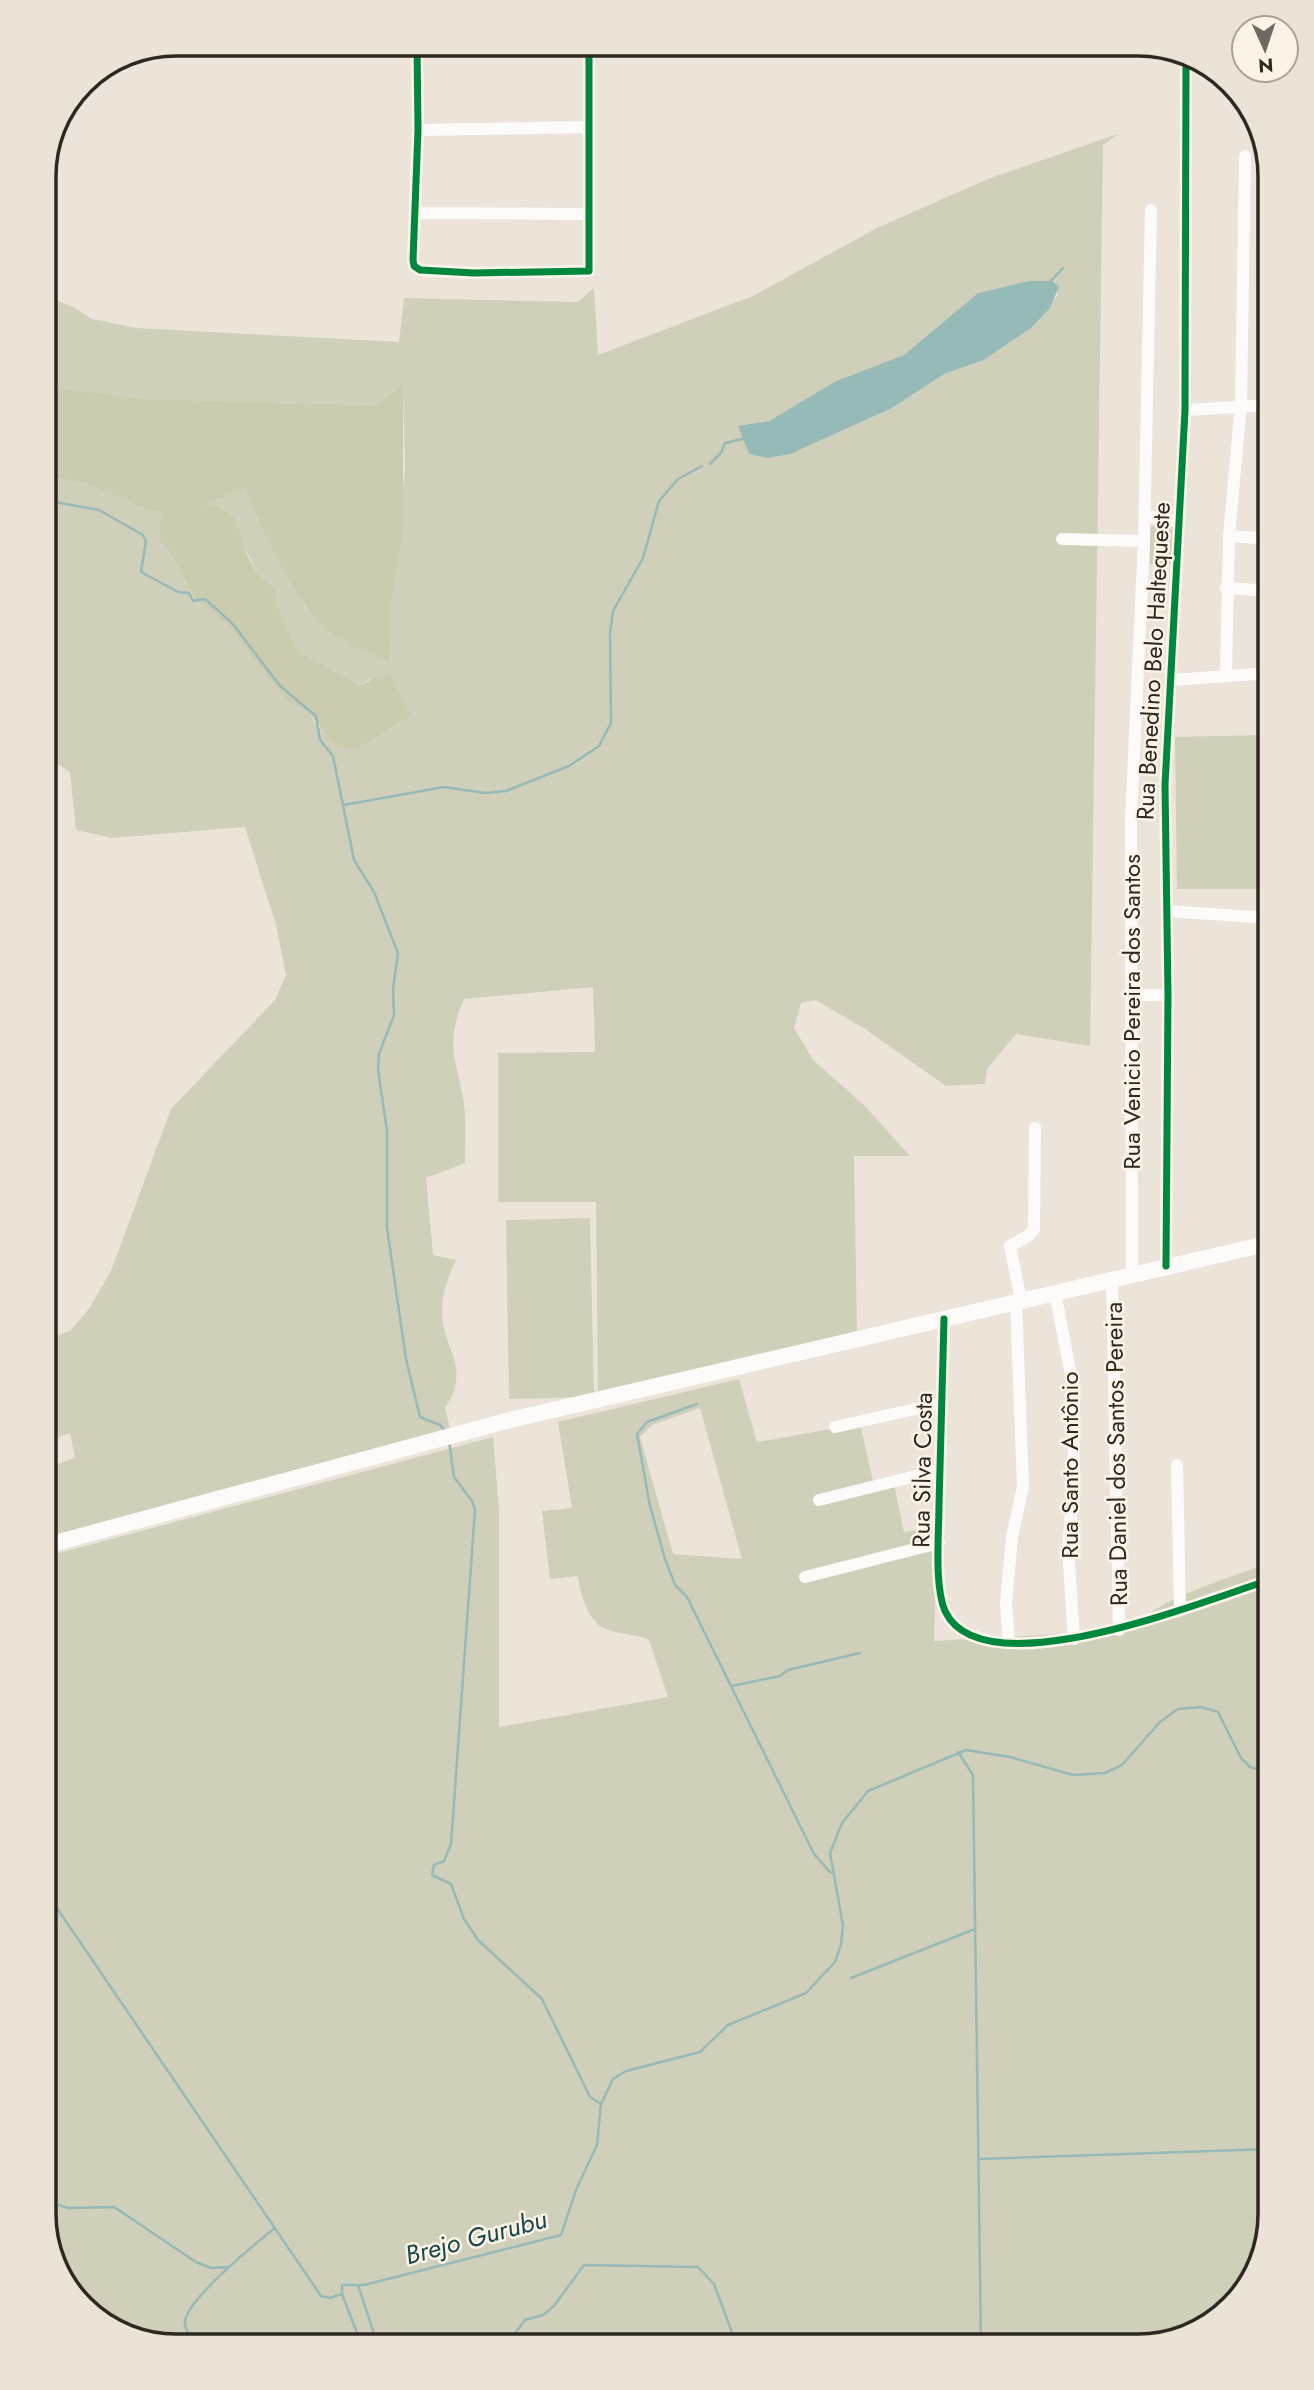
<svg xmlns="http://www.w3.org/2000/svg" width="1314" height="2390" viewBox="0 0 1314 2390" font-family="Jost,sans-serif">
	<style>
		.green { fill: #d0cfba; fill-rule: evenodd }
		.forest { fill: #cbcbaf }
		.water { fill: #96bab8 }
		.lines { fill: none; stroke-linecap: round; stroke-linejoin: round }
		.stream { stroke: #96bab8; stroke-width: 2.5 }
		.minor { stroke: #fcfbf9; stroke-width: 12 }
		.major { stroke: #fcfbf9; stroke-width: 16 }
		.cycleway-casing { stroke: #fcf3e7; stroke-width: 11 }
		.cycleway { stroke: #00873e; stroke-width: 7 }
		.labels { text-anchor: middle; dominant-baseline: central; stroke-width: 5; stroke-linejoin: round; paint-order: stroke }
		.street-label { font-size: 24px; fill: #2e2821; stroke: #fcf3e7 }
		.water-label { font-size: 26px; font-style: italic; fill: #154949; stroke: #fcf3e7 }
		.rim { fill: none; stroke: #2e2821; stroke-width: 3.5 }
	</style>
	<rect width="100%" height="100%" fill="#ece3d9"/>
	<path class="green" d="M1118,134L1103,145L1090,1046L1016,1034L987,1069L985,1084L946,1086L865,1029L816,1000L801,1003L794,1028L813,1060L864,1105L910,1156H854L857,1335L598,1398L596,1202H498V1053L595,1052L593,987L464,999C442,1048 460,1065 465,1112C466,1129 465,1146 465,1163L426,1178L433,1255L456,1260C449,1275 441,1295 442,1313C443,1350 472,1367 445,1408L451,1433L50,1540L48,1478L44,1477V1469L75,1458L70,1433L44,1442V1342L71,1330L89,1309L111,1271L171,1109L275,1000L286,975L276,925L245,827L112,838L76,830L70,772L44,755V476L84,483L147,510L163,512L158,539L169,551L193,595L232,631L288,703C303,703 312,717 319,728L372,678L360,685L298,651L277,605L276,589L258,574L240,538L201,506L245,489L257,520L307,609L389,661L391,605L405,469L403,386L378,405L149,399L67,389L44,379V296L71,306L92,319L136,328L399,342L404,298L578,302L594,288L598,355L753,296L877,228L988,179ZM1029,281H1052L1058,295L1031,328L984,360L944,374L892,408L798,450L768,458L749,454L738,426L769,421L836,381L904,355L978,293Z
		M1150,526L1175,527L1174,564H1150Z
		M1266,735V889H1177L1175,737Z
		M590,1218L594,1397L509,1399L506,1220Z
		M739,1379L757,1442L860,1424L873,1481L893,1479L904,1532L937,1527L934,1641L1131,1630C1159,1596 1230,1579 1270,1562V2214L1248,2288L1189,2336L1138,2346H168L102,2324L54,2265L44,2214V1557L493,1437L499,1511V1727L668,1697L649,1640C635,1633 620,1635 606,1629C588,1622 580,1594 578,1576L550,1579L542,1511L572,1508L558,1422ZM700,1408L742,1559H741L673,1554L640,1437L652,1425Z"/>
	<path class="forest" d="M44,379L67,389L149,399L377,405L403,385V529L391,605L389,662C370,652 343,644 326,630C299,606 257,524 245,489L204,505H216L234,517L248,557L258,574L276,589L277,605L298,651L360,685L389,673L411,715L355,750L337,747C324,734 308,703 288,703L232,631L193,595L169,551L158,539L162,512L147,510L84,483L44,476Z"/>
	<path class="water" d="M1029,281H1052L1059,287L1050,308L1031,328L984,360L944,374L892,408L790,454L768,458L749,454L738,426L769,421L836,381L904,355L978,293Z"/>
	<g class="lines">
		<path class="stream" d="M1049,283L1063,268
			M710,464L721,453L725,443L746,438
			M44,500L99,510L143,535L146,541L141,572L178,592L189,593L193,601L205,599L232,623L280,686L316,716L320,740L333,756L354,860L374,892L398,953L393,989L394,1015L379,1054L378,1070L387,1131V1228L406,1359L420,1417L440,1425L445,1431
			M344,805L444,787L485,793L506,791L569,766L599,746L611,723L610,633L613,611L643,558L659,501L678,479L702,466
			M697,1404L647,1422L637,1434L650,1506L665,1559L675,1585L687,1597L814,1854L831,1873
			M449,1441L454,1477L472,1501L475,1510L451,1844L444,1861L434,1865L432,1875L451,1884L464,1919L478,1940L542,1999L590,2097L601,2104
			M732,1686L780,1676L788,1670L860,1653
			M958,1752L973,1775L981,2346
			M44,1889L321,2296L330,2298L342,2294
			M44,1970L52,1903
			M851,1978L975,1929
			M980,2159L1270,2149
			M44,2200L68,2208L114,2207L196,2262L211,2268L227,2267
			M44,2213L53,2226L57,2269
			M358,2285L378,2346
			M342,2294V2285H364L561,2235L576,2190L597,2145L601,2104L613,2079L626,2071L700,2052L728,2025L806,1993L835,1962L841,1945L843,1925L830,1853L842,1823L868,1791L966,1750L1010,1757L1073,1775L1105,1773L1122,1765L1160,1722L1178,1709L1201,1707L1218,1712L1241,1758L1250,1767L1270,1773
			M342,2294L362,2346
			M197,2346C193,2339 184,2331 185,2322C186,2300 256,2243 275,2228
			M337,2346L357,2332
			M505,2346L525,2320L543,2315L554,2306L584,2265L698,2267L714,2284L737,2346"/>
		<path class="minor" d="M417,44L418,130L413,260L414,266L420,270L474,273L589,271V44
			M417,46L589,45
			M418,130L589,127
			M415,213L587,214
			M1185,410L1270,405
			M1145,516L1178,521
			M1229,536L1270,539
			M1062,539L1144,541
			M1226,588L1270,591
			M1226,674L1229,536L1241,405L1245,156
			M1171,680L1270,673
			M1167,911L1270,918
			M1132,995H1168
			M1166,1266L1168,995L1165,785L1185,410L1186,59
			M1132,1273L1131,819L1144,541L1151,210
			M1112,1278L1119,1630
			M1055,1292L1073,1386L1074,1480L1068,1548L1074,1639
			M1021,1300L1010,1246L1028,1236L1034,1229L1035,1128
			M944,1319C942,1381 941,1443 939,1505C939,1533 934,1585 945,1611C983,1692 1210,1598 1270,1580
			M835,1427L942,1403
			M1177,1465L1180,1610
			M819,1500L940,1470
			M805,1577L939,1543
			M1009,1642L1006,1604L1012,1537L1023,1487L1016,1301"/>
		<path class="major" d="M44,1546L506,1421L1270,1243"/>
		<defs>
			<path id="cycleway" d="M417,44L418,130L413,260L414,266L420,270L474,273L589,271V44
				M1166,1266L1168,995L1165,785L1185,410L1186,59
				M944,1319C942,1381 941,1443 939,1505C939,1533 934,1585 945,1611C983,1692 1210,1598 1270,1580"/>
		</defs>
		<use href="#cycleway" class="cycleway-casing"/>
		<use href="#cycleway" class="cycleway"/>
	</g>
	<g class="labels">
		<g class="street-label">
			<text transform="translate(1153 661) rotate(-87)">Rua Benedino Belo Haltequeste</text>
			<text transform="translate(1131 1012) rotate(-90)">Rua Venicio Pereira dos Santos</text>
			<text transform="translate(1116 1454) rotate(-91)">Rua Daniel dos Santos Pereira</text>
			<text transform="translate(1069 1465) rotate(-90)">Rua Santo Antônio</text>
			<text transform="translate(922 1470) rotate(-89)">Rua Silva Costa</text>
		</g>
		<g class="water-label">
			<text transform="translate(476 2237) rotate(-15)">Brejo Gurubu</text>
		</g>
	</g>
	<path d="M0 0H1314V2390H0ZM176 56H1138A120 120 0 0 1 1258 176V2214A120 120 0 0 1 1138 2334H176A120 120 0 0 1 56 2214V176A120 120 0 0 1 176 56Z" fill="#ece3d7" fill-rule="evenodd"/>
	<path class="rim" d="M176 56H1138A120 120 0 0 1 1258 176V2214A120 120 0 0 1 1138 2334H176A120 120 0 0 1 56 2214V176A120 120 0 0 1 176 56Z"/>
	<g transform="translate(1265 49) rotate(177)"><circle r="33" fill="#fcf3e7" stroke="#aaa298" stroke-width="2"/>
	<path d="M0-5L12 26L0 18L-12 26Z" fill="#706961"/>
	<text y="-10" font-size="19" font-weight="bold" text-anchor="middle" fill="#2e2821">N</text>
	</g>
</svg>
